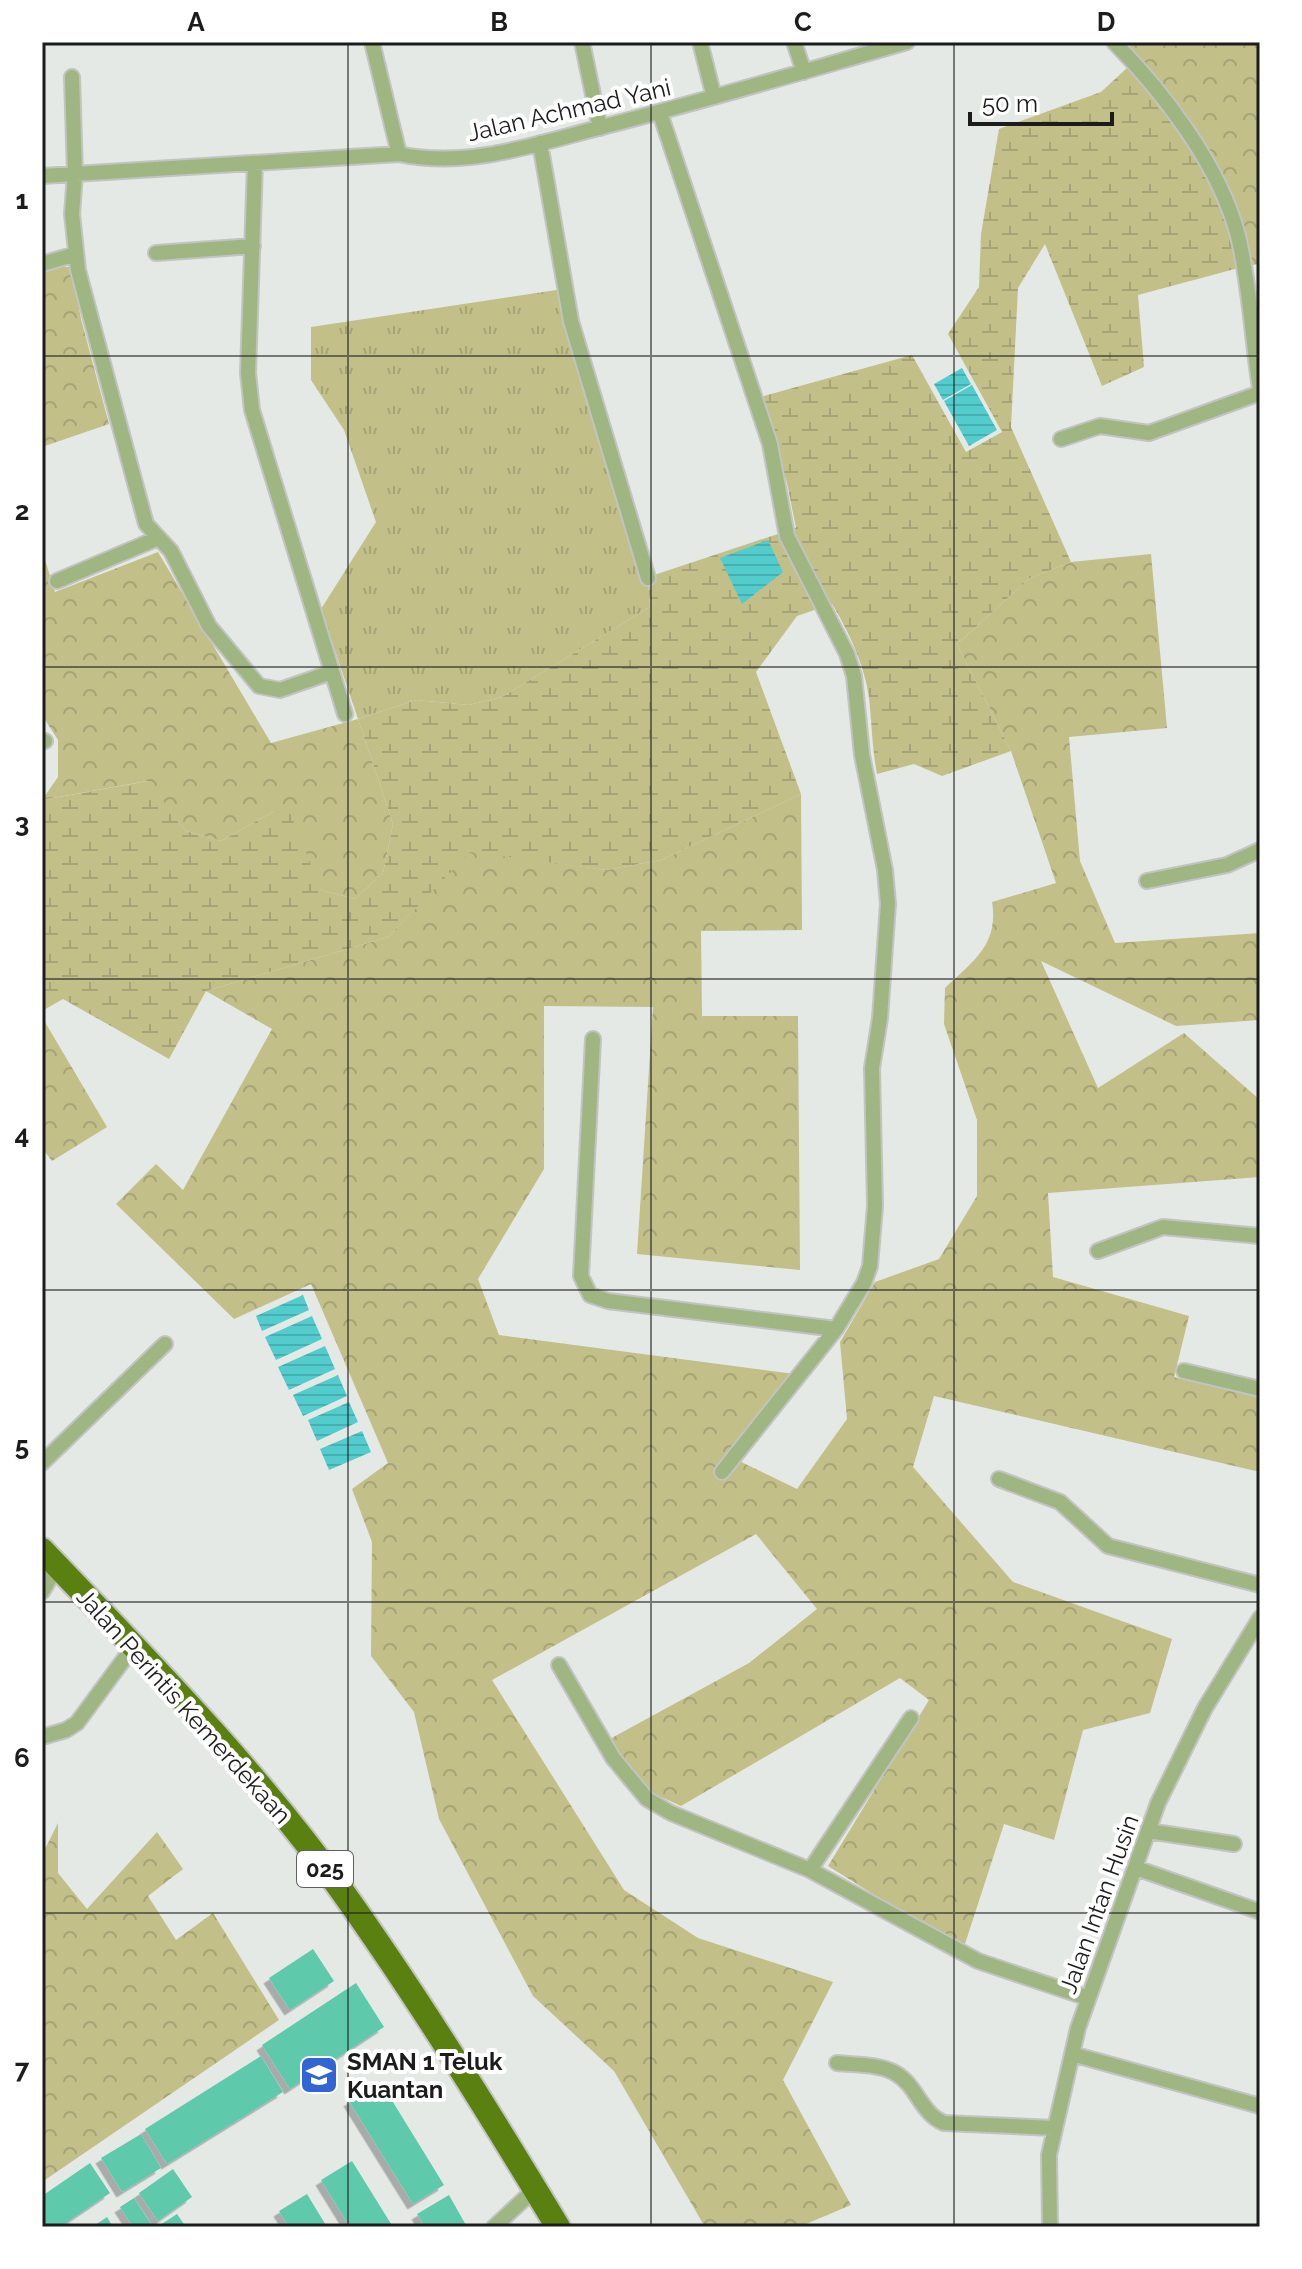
<svg xmlns="http://www.w3.org/2000/svg" width="1302" height="2269" viewBox="0 0 1302 2269" font-family="Raleway,sans-serif">
	<style>
		.grass { fill: url(#grass-tufts) }
		.forest { fill: url(#forest-crowns) }
		.wetland { fill: url(#wetland-marsh) }
		.water { fill: url(#water-rules) }
		.building { fill: #5fc9ac; filter: url(#shadow) }
		.lines { fill: none; stroke-linecap: round; stroke-linejoin: round }
		.minor-casing { stroke: #c1c4c1; stroke-width: 18 }
		.trunk-casing { stroke: #c1c4c1; stroke-width: 28 }
		.minor { stroke: #9fb683; stroke-width: 14 }
		.trunk { stroke: #5a8010; stroke-width: 24 }
		.grid { fill: none; stroke: #1b1c1b; stroke-width: 2; stroke-opacity: 0.55 }
		.labels { text-anchor: middle; dominant-baseline: central; stroke-width: 8; stroke-linejoin: round; paint-order: stroke }
		.shield { fill: #fff; stroke: #5f605f; stroke-width: 2 }
		.shield-label { font-size: 22px; font-weight: bold; fill: #1b1c1b }
		.street-label { font-size: 24px; fill: #1b1c1b; stroke: #fff }
		.poi-label { font-size: 24px; font-weight: bold; fill: #1b1c1b; stroke: #fff; text-anchor: start }
		.neatline { fill: none; stroke: #1b1c1b; stroke-width: 3 }
		.grid-label { font-size: 26px; text-anchor: middle; font-weight: bold; fill: #1b1c1b }
	</style>
	<defs>
		<pattern id="grass-tufts" width="24" height="20" patternUnits="userSpaceOnUse" patternTransform="scale(2)"><rect width="24" height="20" fill="#c2bf89"/><path d="M3 7l-1-3M5 7V3M7 7l1-3M15 17l-1-3M17 17v-4M19 17l1-3" fill="none" stroke="#a6a476"/></pattern>
		<pattern id="forest-crowns" width="20" height="18" patternUnits="userSpaceOnUse" patternTransform="scale(2)"><rect width="20" height="18" fill="#c2bf89"/><path d="M2 6a3 3 0 1 1 6 0M12 15a3 3 0 1 1 6 0" fill="none" stroke="#a6a476"/></pattern>
		<pattern id="wetland-marsh" width="20" height="14" patternUnits="userSpaceOnUse" patternTransform="scale(2)"><rect width="20" height="14" fill="#c2bf89"/><path d="M1 5h8M5 5V1M11 12h8M15 12V8" fill="none" stroke="#a6a476"/></pattern>
		<pattern id="water-rules" width="6" height="5" patternUnits="userSpaceOnUse" patternTransform="scale(2)"><rect width="6" height="5" fill="#52cccc"/><path d="M0 2.5h6" fill="none" stroke="#47afaf"/></pattern>
		<filter id="shadow"><feDropShadow dx="-5.5" dy="5.5" stdDeviation="0" flood-color="#0004"/></filter>
	</defs>
	<rect width="100%" height="100%" fill="#e5e9e6"/>
	<path class="grass" d="M570,288L598,411L648,577L650,607L502,697L469,705L416,700L358,719L321,609L376,522L344,430L311,380V327Z"/>
	<path class="forest" d="M1127,42H1260V264L1246,266L1211,155Z
		M54,267H72L81,319L109,424L42,447V273Z
		M42,550L55,592L158,552L271,743L358,719L393,824L383,873L355,899L321,890L274,811L221,841L186,831L147,781L42,800L58,777V740L42,715Z
		M1151,554L1167,728L1069,737L1080,861L1115,943L1260,933V1020L1176,1026L1041,961L1098,1088L1184,1033L1260,1100V1177L1048,1193L1053,1277L1189,1316L1174,1377L1260,1397V1472L934,1396L913,1467L1013,1582L1172,1639L1150,1713L1083,1730L1054,1840L1004,1824L963,1950L828,1866L929,1700L900,1678L681,1806L648,1791L608,1740L749,1663L817,1609L756,1534L492,1680L624,1890L698,1938L833,1982L783,2080L851,2205L799,2227H705L614,2071L533,1996L439,1819L414,1712L371,1656L372,1542L352,1489L388,1463L311,1284L234,1319L116,1204L156,1164L183,1190L272,1029L206,991L388,937L470,851L606,870L661,860L801,794L802,930L701,931L702,1016H798L800,1270L637,1254L653,1007L544,1006V1169L478,1279L499,1335L795,1374L729,1456L797,1489L847,1419L840,1342L875,1282L939,1259L977,1196V1120L944,1024L945,988C973,961 999,945 992,902L1056,883L1011,751L957,644L1030,578L1071,562Z
		M42,1017L107,1127L52,1161L42,1148Z
		M58,1823V1873L87,1909L157,1832L183,1869L148,1896L176,1940L213,1913L279,2020L42,2182V1855Z"/>
	<path class="wetland" d="M1140,56L1211,155L1246,266L1138,295L1144,367L1102,386L1045,244L1018,288L1011,427L1071,562L1030,578L957,644L1011,751L942,776L914,764L877,774C872,748 872,724 869,698C865,666 848,630 832,604L797,616L756,672L801,794L661,860L606,870L470,852L388,937L206,991L169,1059L63,999L42,1011V800L148,781L186,831L221,841L274,811L289,810L321,890L355,899L383,873L393,824L358,719L416,700L469,705L502,697L650,607L648,577L796,528L787,483L760,397L912,355L966,452L1002,432L948,334L979,287L981,234L999,129L1101,92Z"/>
	<path class="water" d="M962,368L971,384L943,400L934,384Z
		M972,385L997,430L969,446L944,401Z
		M768,540L783,572L742,604L720,558Z
		M303,1295L309,1310L262,1331L256,1316Z
		M312,1316L322,1339L276,1360L265,1337Z
		M325,1346L335,1369L289,1390L278,1367Z
		M338,1375L347,1396L303,1416L293,1395Z
		M349,1402L358,1422L317,1441L308,1420Z
		M362,1431L371,1452L329,1470L320,1449Z"/>
	<path class="building" d="M313,1949L334,1981L290,2010L269,1978Z
		M356,1983L384,2027L290,2089L262,2045Z
		M261,2056L283,2092L167,2164L145,2129Z
		M380,2081L444,2185L413,2204L349,2101Z
		M141,2134L161,2168L122,2192L101,2158Z
		M352,2161L393,2227H350L321,2180Z
		M90,2163L110,2193L60,2227H42V2196Z
		M173,2169L192,2197L158,2221L139,2193Z
		M307,2194L327,2227H289L279,2211Z
		M449,2195L467,2227H425L417,2214Z
		M134,2198L151,2224L146,2227H133L120,2207Z
		M177,2214L186,2227H157Z
		M107,2217L113,2227H92Z"/>
	<g class="lines">
		<defs>
			<path id="minor" d="M372,42L399,154
				M582,42L600,128
				M700,42L714,97
				M794,42L804,72
				M1114,42C1164,93 1220,166 1238,236C1250,285 1252,338 1260,388
				M72,77L75,174L72,214L78,270L146,524L171,551L209,626L259,686L280,690L329,673
				M660,113L770,444L787,536L847,654L854,676L862,755L885,870L888,904L880,1018L872,1068L875,1206L870,1266L864,1283L836,1329L722,1472
				M540,143L571,321L648,578
				M255,163L248,373L252,410L345,714
				M42,176L399,154C467,169 536,144 602,127C704,101 805,71 907,42
				M156,253L253,246
				M42,264L76,254
				M1061,439L1100,426L1149,433L1260,393
				M57,581L156,539
				M42,742L45,741
				M1147,881L1227,865L1260,850
				M593,1039L581,1276L590,1295L608,1301L836,1329
				M1098,1251L1163,1227L1260,1236
				M1184,1371L1260,1389
				M42,1463L165,1344
				M999,1479L1060,1502L1108,1546L1260,1585
				M42,1592L57,1566
				M559,1665L613,1758L647,1799L671,1813L810,1870L978,1961L1088,1998
				M42,1737L66,1730L77,1723L133,1647
				M1148,1831L1234,1844
				M1136,1868L1258,1911
				M810,1870L911,1718
				M1072,2054L1260,2106
				M837,2063C855,2065 880,2064 895,2073C917,2085 921,2114 944,2123L1054,2128
				M494,2227L535,2189
				M1050,2227L1049,2155L1078,2028L1158,1803L1205,1708L1260,1618"/>
			<path id="trunk" d="M42,1550C146,1659 254,1768 342,1891C419,1999 489,2113 558,2227"/>
		</defs>
		<use href="#minor" class="minor-casing"/>
		<use href="#trunk" class="trunk-casing"/>
		<use href="#minor" class="minor"/>
		<use href="#trunk" class="trunk"/>
	</g>
	<path class="grid" d="M348,42V2227M651,42V2227M954,42V2227M42,356H1260M42,667H1260M42,979H1260M42,1290H1260M42,1602H1260M42,1913H1260"/>
	<defs>
		<symbol id="school-square" viewBox="-11 -11 22 22"><rect x="-9" y="-9" width="18" height="18" rx="4" fill="#3265d4" stroke="#fff"/><path d="M0-5L7-2L0 1L-7-2ZM-4 1L0 2.5L4 1V4Q0 6-4 4Z" fill="#fff"/></symbol>
	</defs>
	<g fill-rule="evenodd">
		<use href="#school-square" x="297" y="2053" width="44" height="44"/>
	</g>
	<g class="labels">
		<rect class="shield" x="297" y="1851" width="56" height="36" rx="6"/>
		<g class="shield-label">
			<text x="325" y="1869">025</text>
		</g>
		<g class="street-label">
			<text transform="translate(569 110) rotate(-13)">Jalan Achmad Yani</text>
			<text transform="translate(184 1706) rotate(48)">Jalan Perintis Kemerdekaan</text>
			<text transform="translate(1099 1904) rotate(-70)">Jalan Intan Husin</text>
		</g>
		<g class="poi-label">
			<text x="347" y="2061">SMAN 1 Teluk<tspan x="347" dy="28">Kuantan</tspan></text>
		</g>
	</g>
	<rect width="1302" height="2269" fill="none" stroke="#ffffff" stroke-width="88"/>
	<path d="M970 112v12h142v-12" fill="none" stroke="#1b1c1b" stroke-width="4"/>
	<text x="982" y="112" font-size="24" fill="#1b1c1b" stroke="#ffffff" stroke-width="6" paint-order="stroke">50 m</text>
	<rect x="44" y="44" width="1214" height="2181" class="neatline"/>
	<g class="grid-label">
		<text x="196" y="31">A</text>
		<text x="499" y="31">B</text>
		<text x="803" y="31">C</text>
		<text x="1106" y="31">D</text>
		<text x="22" y="209">1</text>
		<text x="22" y="520">2</text>
		<text x="22" y="832">3</text>
		<text x="22" y="1144">4</text>
		<text x="22" y="1455">5</text>
		<text x="22" y="1767">6</text>
		<text x="22" y="2078">7</text>
	</g>
</svg>
